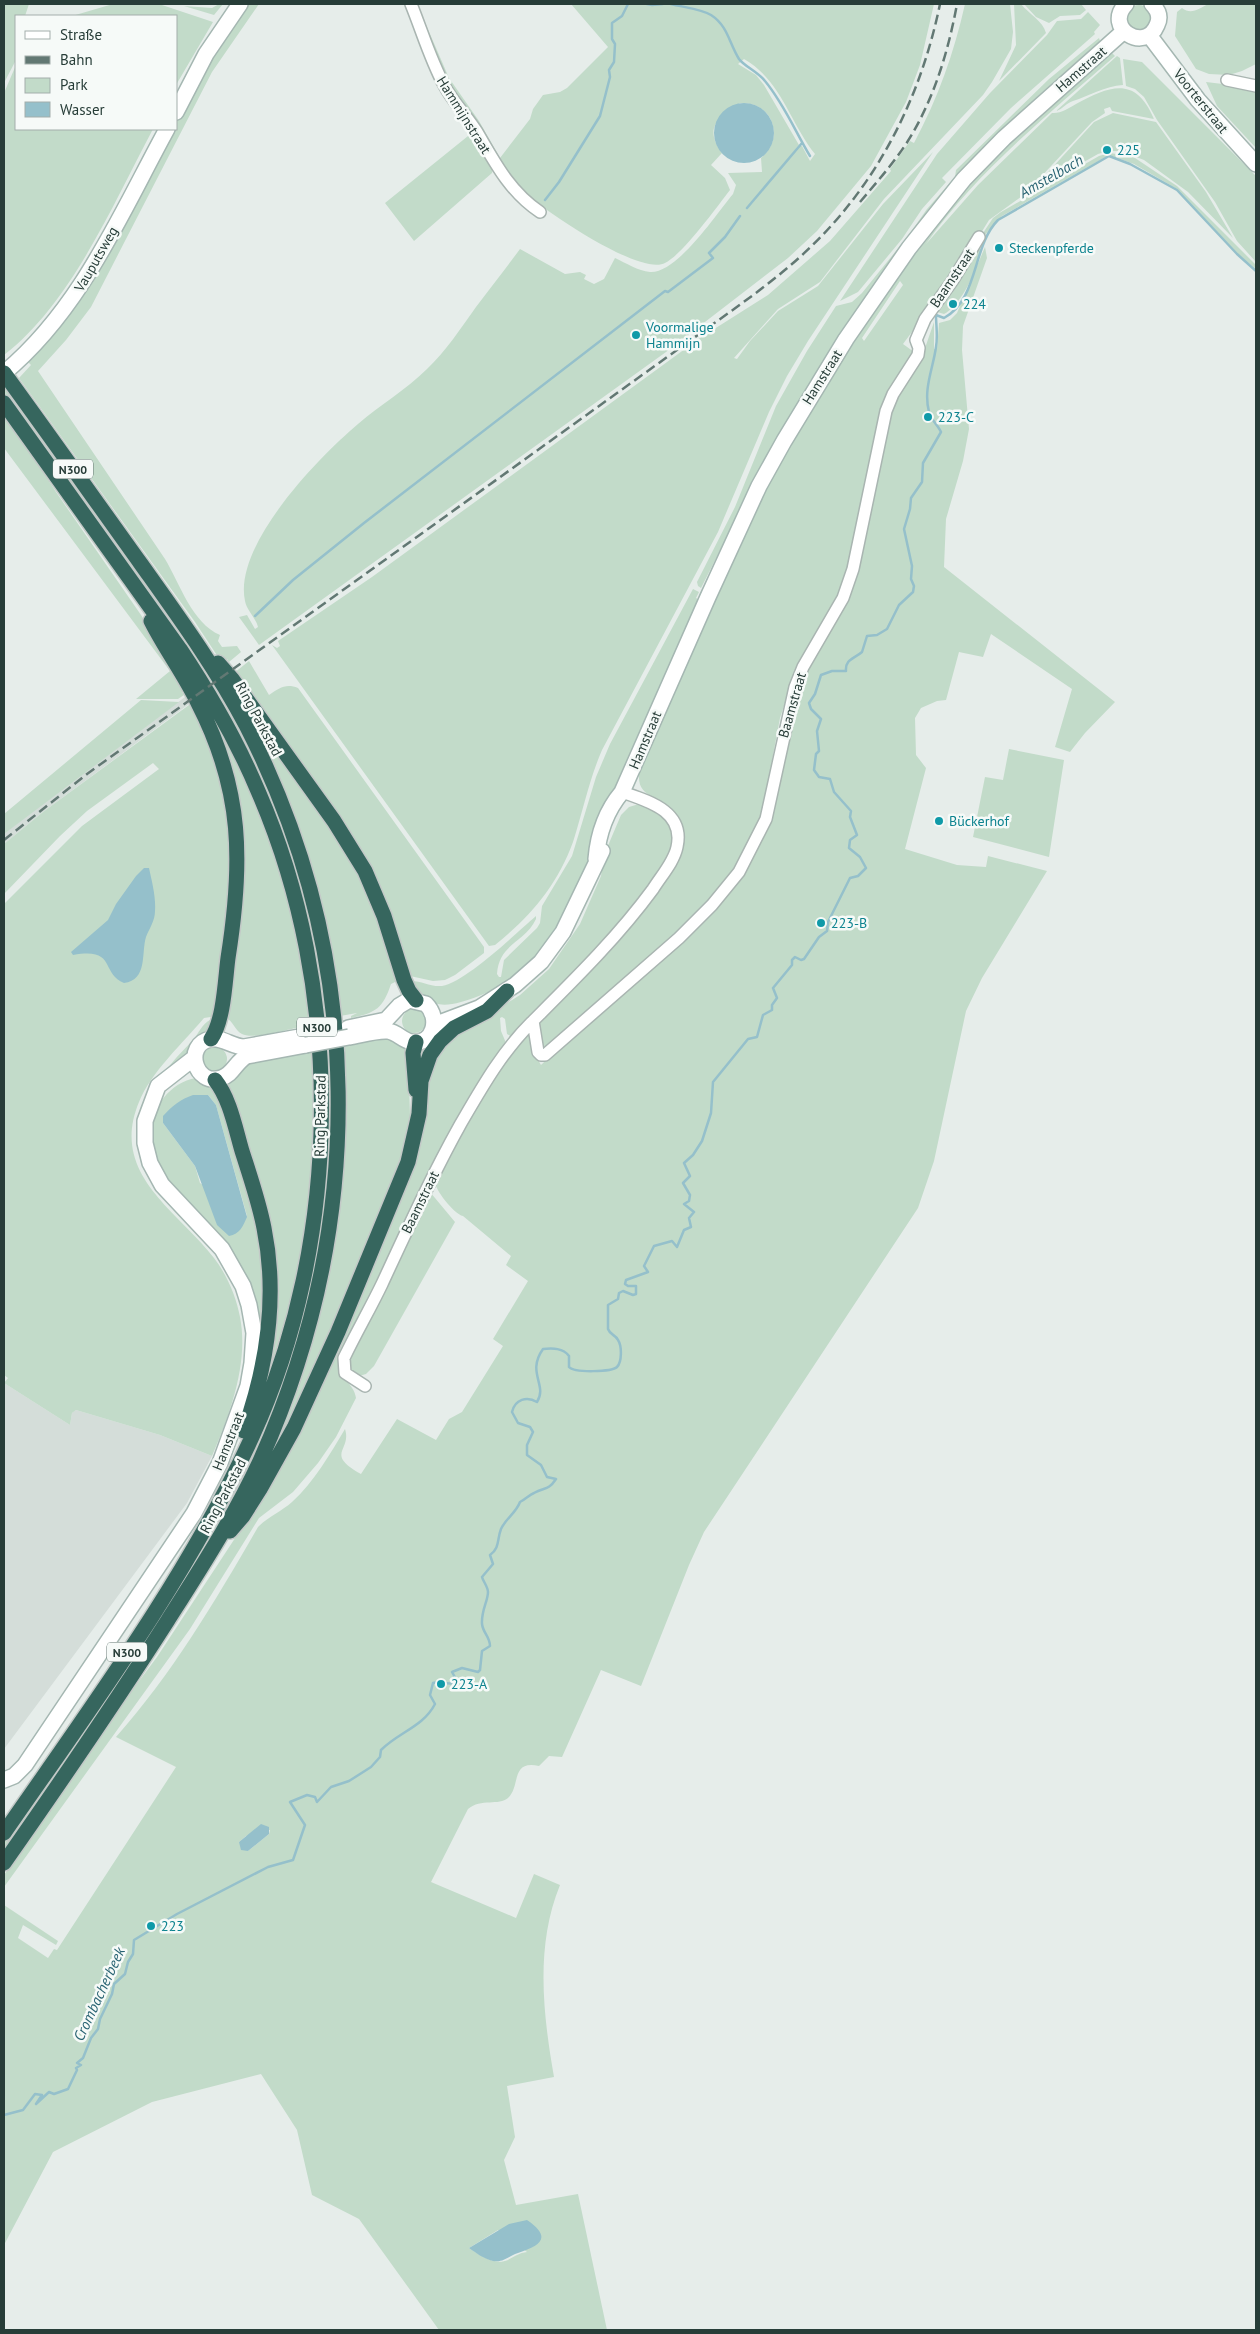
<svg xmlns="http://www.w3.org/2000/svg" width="1260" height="2334" viewBox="0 0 1260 2334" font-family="'PT Sans',sans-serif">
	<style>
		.built { fill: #d4ddd9 }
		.green { fill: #c2dbc9; fill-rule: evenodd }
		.water { fill: #95c0cb }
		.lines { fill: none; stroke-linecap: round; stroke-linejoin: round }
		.stream { stroke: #95c0cb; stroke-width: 2.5 }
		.street-casing { stroke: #a9b5b1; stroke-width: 14 }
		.secondary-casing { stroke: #a5b7b2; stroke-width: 18 }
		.highway-casing { stroke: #c3c9c7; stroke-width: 18 }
		.street { stroke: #fff; stroke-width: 11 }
		.secondary { stroke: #fff; stroke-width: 15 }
		.highway { stroke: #36665e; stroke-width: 15 }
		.rail { stroke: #627873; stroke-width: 2.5; stroke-dasharray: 10 5; stroke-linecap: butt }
		.secondary-bridge-casing { stroke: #a5b7b2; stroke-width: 18; stroke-linecap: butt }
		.secondary-bridge { stroke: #fff; stroke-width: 15 }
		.culture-dot { fill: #0f9aa8; stroke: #f6faf8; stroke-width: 2 }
		.labels { text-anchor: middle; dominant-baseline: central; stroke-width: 5; stroke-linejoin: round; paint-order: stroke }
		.shield { fill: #f6faf8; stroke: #657672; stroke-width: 1 }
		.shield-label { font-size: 12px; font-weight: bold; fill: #273d38 }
		.street-label { font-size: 14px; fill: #273d38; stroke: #f6faf8 }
		.culture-label { font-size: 14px; fill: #0d838f; stroke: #f6faf8; text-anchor: start }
		.water-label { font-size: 15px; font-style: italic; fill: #286372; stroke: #f6faf8 }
	</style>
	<rect width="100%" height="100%" fill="#e6edea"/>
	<path class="built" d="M185,697L189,704L43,812L4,844V834L20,821Z
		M4,1383L70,1425L72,1413L76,1410L160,1435L212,1456L187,1503L4,1749Z"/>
	<path class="green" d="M4,4H29L25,16H16V60L4,83Z
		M113,4L162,5L213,22L176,85V16H72Z
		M219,4H223L214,15L184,6L212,8Z
		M245,4H259L212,72L91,307L66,340L38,371L165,559C180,584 192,623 220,635L218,641L222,647L237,646L241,652L229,662L227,659L222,663L195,622L19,378L31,365L27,361L171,129H176V120L215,47Z
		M414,4H417L449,78L479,121L500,158L530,119L533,109L543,95L560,92L567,88L608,47L571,4H934L920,65L906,102L871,166L817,231L788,258L666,352L259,645L239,617L247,615L255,629L258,627C256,618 247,611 245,601C233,545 319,457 358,424C380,405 406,390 427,369C446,351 461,328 476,307C491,287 506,268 520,249L565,274L580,272L586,275L584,279L594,284L604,279L615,258C626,263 638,271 650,272C677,274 717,213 733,194L736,185L728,173L762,172L761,158C786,138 772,101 740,103C719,117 703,127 722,153L711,165L725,178L730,190C716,208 683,254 665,263C639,277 534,204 514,184L451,92ZM744,59C781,80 790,123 815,154L810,161L802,146H799L748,208L799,145L764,85L756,75L738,64Z
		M965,4H1010L1013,32L1011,49L992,82L983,95L884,199L820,282L778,309L734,358L737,359L750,341L778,311L818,286L883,204L933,152L808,341L787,376L769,412L718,532L602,750C589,780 583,811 573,842C557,886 530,917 495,945L489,946L272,645L277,648L280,646L278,641L372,577L700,338L768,295L830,241L891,171L890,169L910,141L914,143C938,98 954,53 965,4Z
		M1014,4H1021C1029,14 1043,21 1046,33L999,81L1016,45Z
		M1024,4H1081L1086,10L1080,15L1060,16L1049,23L1036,17Z
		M1208,4H1256V64L1242,71L1229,75L1209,74L1196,69L1175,36L1177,12L1182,8C1191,15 1199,9 1208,4Z
		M1126 18a13 13 0 1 1 26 0a13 13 0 1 1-26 0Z
		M1088,12L1100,25L1094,32L1095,34L1011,108L942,178L946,182L922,209L902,239L858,292L840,301L937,154L990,93L1047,35L1057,21L1081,19Z
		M1099,38L1100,41L1039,95L991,140L758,475L701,588L698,586L697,582L735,507L776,406L807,351L836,306L852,302L862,293L908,236L927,209L955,177L956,170L1049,79Z
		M1111,52L1115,56C1049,114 977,171 926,244L978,185L1052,113C1060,114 1069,108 1076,104C1111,85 1136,76 1154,119L1112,111L1110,107L1104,109L1105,113L1092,122L1025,194L989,220L960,267L903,344L914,352L898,383L842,597L793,678L780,718L760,824L752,842L713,901L552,1047L542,1049L539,1027L541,1020L678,858C677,847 677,821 673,812C664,794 637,801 639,774L725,571L759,498L843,354L936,221L995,156ZM900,281L903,285L864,341L862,338Z
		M1117,56L1120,58L1123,85C1105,86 1089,96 1073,101C1066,103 1063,109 1056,111Z
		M1123,59L1142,62L1256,176V262L1237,241L1215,202L1157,120L1144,97L1135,89L1126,86Z
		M16,65V129H153C114,202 71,304 4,355V93Z
		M1206,82L1256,88V148L1217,106Z
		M1113,113L1156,122L1206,192L1233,238L1188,192L1144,160L1121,151H1108L1098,154L1029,193L1094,122Z
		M473,132L493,169L492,173L414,241L385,203Z
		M1109,153L1132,156L1177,186L1256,265V269L1239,255L1177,189L1134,164L1109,155L1002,216L983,237L981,236L993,218L1001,212L1099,156Z
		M980,244C983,262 961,306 944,314L934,311Z
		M985,247L987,258L963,326L962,350L969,429L963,461L946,519L944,567L1115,702L1085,733L1070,752L1055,747L1072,689L991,634L983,657L959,652L946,700L937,701L921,708L915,718L916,755L926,768L905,849L957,865L986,867L988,856L1047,871L982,978L966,1011L934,1161L918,1208L704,1532L689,1565L641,1686L601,1670L562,1757L549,1756L539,1766C510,1760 521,1786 508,1798C499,1806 481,1798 468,1809L431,1882L516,1918L534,1874L560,1885C535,1946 543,2014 554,2077L507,2086L515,2137L504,2160L516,2205L578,2194L607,2330H439L359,2219L312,2195L297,2130L261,2074L152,2102L53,2152L4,2245V1905L58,1941L56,1945L23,1925L18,1938L48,1958L54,1949L57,1950L176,1767L116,1737C172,1674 216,1600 258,1527C268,1517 282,1511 292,1502C314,1482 330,1454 345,1429C352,1451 324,1453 361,1474L397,1419L436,1440L449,1419L462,1412L503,1346L493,1339L528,1281L506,1265L511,1256L463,1216C454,1214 435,1190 434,1180L497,1071L529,1032L534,1053L541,1065L748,867L767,827L789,718L808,667L853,586L888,413L924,351L934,322V349H937L939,323L950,320L957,313ZM270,1830L269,1834L248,1851L239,1842L246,1836ZM498,2230L527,2252C519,2253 515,2256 508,2260C494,2266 480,2255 469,2248Z
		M4,382L209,669L263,772L300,873L328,1006L334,1143L307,1318L265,1436L208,1548L4,1854V1841L207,1533L303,1302L327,1067L273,816L103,533L4,395Z
		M4,412L56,492L141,615L186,689L182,692L184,695L178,699H136L170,671L4,448Z
		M693,589L699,592L696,598L701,601C671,666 638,731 611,798C592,845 581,900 549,940C526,970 498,992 461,1002C436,1009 424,1002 411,981C422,981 430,987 442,986C467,981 515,934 536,916V919C525,943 499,943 497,974L499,977H501L504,960L537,928L540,923L542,906L572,856L596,777L610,744Z
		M249,661L269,695C279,688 286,683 298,688L484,947V953L455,975L445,980L433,981L410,976L391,925L234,673Z
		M227,678L363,875L401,979L391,984C383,1008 376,1013 351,1018V1016L357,1013L340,1016L327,940Z
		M204,696L254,796L292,905L313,1021L294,1025L301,1024V1027C288,1029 253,1040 242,1034C233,1029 234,1019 222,1017L241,876Z
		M141,700L179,702L4,834V814Z
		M193,702L224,778L233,843L217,1016L204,1018C183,1043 151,1072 139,1102C109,1174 177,1210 214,1258C227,1275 236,1296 240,1317C249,1363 230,1414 212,1456L160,1435L76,1410L72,1413L70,1425L4,1383L8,1378L4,1375V904L82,826L159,769L153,763L87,811L60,836L4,894V844L43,812Z
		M1009,749L1064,760L1049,857L973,837L985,777L1003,780Z
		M639,804C659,809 677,824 671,847C668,862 657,875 648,887C609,942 558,988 512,1037L507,1034L505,1019L502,1017L500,1018L501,1031L506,1043L339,1363C339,1379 354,1383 356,1398L336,1437L318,1463L293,1492L259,1518L190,1629L4,1887V1875L110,1720L157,1657L245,1523L389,1218L422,1099L441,1045L520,995L549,969L580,924L601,876L604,855L621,815L629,807Z
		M402 1021a12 12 0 1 1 24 0a12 12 0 1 1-24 0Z
		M210,1020L216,1021L190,1054L175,1066L139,1141L208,1243C167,1204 113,1156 147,1094C153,1082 163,1073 171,1064C178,1055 188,1046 194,1039C198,1034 202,1024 210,1020Z
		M383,1035L408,1045L410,1116L400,1159L349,1291L288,1432L255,1481L296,1386L323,1295L344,1097L342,1044Z
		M203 1059a12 12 0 1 1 24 0a12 12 0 1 1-24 0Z
		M315,1049L316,1143L303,1256L286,1331L255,1415L273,1284L223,1083L245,1062Z
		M196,1078L217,1090L262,1238L264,1349L256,1313L157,1165C155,1156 152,1147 151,1138C149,1111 169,1082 196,1078ZM208,1095L216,1105L247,1216L200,1183L195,1166L163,1123Z
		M430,1192L455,1222L374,1366L366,1374L359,1376L351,1372L349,1360Z"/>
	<path class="water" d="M714 133a30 30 0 1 1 60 0a30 30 0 1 1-60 0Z
		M144,868H149C152,882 156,897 155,911C155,921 149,929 146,937C141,953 148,980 124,983C100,973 117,947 73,955L71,952L108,920L116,904L136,876Z
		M193,1095H208L216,1105L247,1217C243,1226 240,1234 229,1236L217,1225L195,1166L163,1123V1116C172,1106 181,1099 193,1095Z
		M261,1824L269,1827V1834L248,1851L241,1850L239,1842Z
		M527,2220C553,2238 540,2246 518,2253C508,2256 504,2263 493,2261C484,2259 476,2253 469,2248L509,2224Z"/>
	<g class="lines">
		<path class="stream" d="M647,4L652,5L663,4
			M671,4C682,7 701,9 711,15C728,26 729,43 739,59C744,66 758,72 765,81C784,104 795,131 810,156
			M545,200L559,182L600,116L610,77L609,70L614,62L615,44L612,39V23L622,16L628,4
			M747,208L802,143
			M936,315L944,318C979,299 972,246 998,220L1109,156L1130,164L1177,190L1237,254L1256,271
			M255,616L293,580L364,523L665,291L668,292L713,258L709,253L725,237L740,216
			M4,2115L23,2110L35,2094L42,2095L36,2104L49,2092L54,2094L68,2089L77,2070L76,2068L81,2065L77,2063L83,2058L91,2038L98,2029L100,2019L112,1994L114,1984L125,1974L128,1962L133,1954L134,1940L177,1914L268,1867L293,1860L305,1825L290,1802L307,1795L315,1797L317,1802L331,1787L349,1781L371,1767L380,1757L381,1750C399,1732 423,1727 435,1704L430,1695L433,1683C441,1680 446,1685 454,1683L456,1679L452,1672L462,1668L478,1672L480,1670L482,1651L490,1646C490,1637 483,1633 482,1624C481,1611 488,1601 488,1592C488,1587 483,1581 482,1577L493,1564L490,1555C500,1548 497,1539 501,1529C506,1518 516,1513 520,1502C526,1499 529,1495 534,1493C545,1487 548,1491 556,1479L547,1477L541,1465L527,1455V1445L533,1432L530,1427L518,1423L512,1412C515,1399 527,1396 537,1402C548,1385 526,1373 543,1349C553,1348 563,1348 569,1356V1367C574,1373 612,1372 617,1367C622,1362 622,1346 618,1340C616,1335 610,1335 608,1329V1305L618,1299L619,1293L623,1291L633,1295L636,1294V1286H628L625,1284L626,1280L648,1272L644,1266L654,1246L672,1241L677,1247L684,1230L691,1227L689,1218L694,1212L684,1204L689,1201L690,1195L683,1183L690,1176L684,1163L693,1155L702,1141L711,1113L713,1082L748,1039L757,1037L763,1015L772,1010V1005L777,998L773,988L792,965V960L795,957L801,960L804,959L819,937L827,931L828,922L850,878L858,876L866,868L860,857L849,848L850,840L857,835L850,817L851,811L834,792L830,779L819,777L814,770L816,754L819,751L817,731L821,719L811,709L809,703L815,694L821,675L832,671H846C845,659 854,659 862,652L867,636L877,635L887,629L899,605L913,592L914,586L911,579L912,566L904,529L910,509L911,498L922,482L923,463L941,432C938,425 931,420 929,412C923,389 933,369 936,347C938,336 936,325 936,315"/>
		<defs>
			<path id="street" d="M411,4C422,31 430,59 444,85C453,102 467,116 477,132C495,163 510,192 540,212
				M1227,80L1256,86
				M533,1021L538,1052L541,1055H545L679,938L712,905L739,872L766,819L795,687L803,667L843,598L853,569L886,411L893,394L918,355L919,348L916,340L925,319L953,280L979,237
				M365,1386L345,1373L344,1358C356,1333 370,1309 382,1284C407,1230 431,1177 460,1125C481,1089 501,1053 531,1023C574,980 617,938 653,889C661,876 674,862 677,847C685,811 648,801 622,792"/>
			<path id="secondary" d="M1126,4C1103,28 1145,54 1157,25C1161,17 1158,10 1152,4
				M1149,35L1198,100L1256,164
				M176,112L206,54L240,4
				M4,373C81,309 120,215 167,129
				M596,859C598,835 606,811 622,792L708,597L759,486L784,441L846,339L909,248L964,179L1004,138L1124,31
				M434,1025L479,1008L515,985L541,962L563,932L602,851
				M348,1028L386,1020L399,1006L409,1000L426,1004C441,1019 433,1045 412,1042C403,1041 397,1032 388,1031C376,1030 361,1035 349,1037
				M305,1036L244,1047C233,1047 222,1037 211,1039C183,1044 195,1087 221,1078C233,1075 236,1061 247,1056L306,1045
				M4,1780L14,1776L25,1765L194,1513L220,1463L248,1386L252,1363L254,1333L249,1305L243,1286L222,1249L162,1185L150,1163L145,1143V1121L158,1086L194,1058"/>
			<path id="highway" d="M4,373C50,436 95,500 141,564C178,616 216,668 246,725C366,958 367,1223 260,1461C234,1517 201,1568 168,1620C115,1703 60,1783 4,1863
				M4,403L180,649C210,694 237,741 258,791C345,990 342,1240 252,1437C187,1578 92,1706 4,1833
				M151,621C165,649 184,674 198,703C243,790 243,863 228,958C225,981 224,1020 211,1039
				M218,663L232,679L334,821L365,871L384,916L404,980L409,991L416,1000
				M215,1080C230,1099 235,1127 242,1151C250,1176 259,1202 264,1228C278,1297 267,1366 244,1431
				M416,1090L413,1053L416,1042
				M230,1531L243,1516L260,1489L294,1428L338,1332L408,1162L419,1114L421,1081L430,1055L440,1041L454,1028L487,1011L507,991"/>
		</defs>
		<use href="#street" class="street-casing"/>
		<use href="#secondary" class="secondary-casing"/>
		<use href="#highway" class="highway-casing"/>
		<use href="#street" class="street"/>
		<use href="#secondary" class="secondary"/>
		<use href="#highway" class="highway"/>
		<path class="rail" d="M860,202C876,183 892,165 906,144C933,102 948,53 957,4
			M4,840L87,774L695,337C731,311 768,286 801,256C875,189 920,101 940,4"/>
		<defs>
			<path id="secondary-bridge" d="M306,1045L349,1037"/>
		</defs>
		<use href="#secondary-bridge" class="secondary-bridge-casing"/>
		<use href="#secondary-bridge" class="secondary-bridge"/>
	</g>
	<g class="culture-dot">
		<circle cx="1107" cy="150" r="5"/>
		<circle cx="999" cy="248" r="5"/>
		<circle cx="953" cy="304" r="5"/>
		<circle cx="636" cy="335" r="5"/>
		<circle cx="928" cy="417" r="5"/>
		<circle cx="939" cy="821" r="5"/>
		<circle cx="821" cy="923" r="5"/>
		<circle cx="441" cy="1684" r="5"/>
		<circle cx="151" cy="1926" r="5"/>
	</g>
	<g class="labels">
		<g class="shield">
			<rect x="53" y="459.5" width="40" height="19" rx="4"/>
			<rect x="297" y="1017.5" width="40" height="19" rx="4"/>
			<rect x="107" y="1642.5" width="40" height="19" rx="4"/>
		</g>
		<g class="shield-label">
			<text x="73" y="469">N300</text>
			<text x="317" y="1027">N300</text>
			<text x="127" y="1652">N300</text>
		</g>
		<g class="street-label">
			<text transform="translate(1081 69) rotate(-41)">Hamstraat</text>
			<text transform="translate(1201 101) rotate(51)">Voorterstraat</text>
			<text transform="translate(464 115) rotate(58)">Hammijnstraat</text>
			<text transform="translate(96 259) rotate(-60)">Vauputsweg</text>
			<text transform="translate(952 278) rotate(-56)">Baamstraat</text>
			<text transform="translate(822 377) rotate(-58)">Hamstraat</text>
			<text transform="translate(792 705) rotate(-74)">Baamstraat</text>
			<text transform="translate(259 719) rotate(62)">Ring Parkstad</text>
			<text transform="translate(645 740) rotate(-67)">Hamstraat</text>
			<text transform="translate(320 1116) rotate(-89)">Ring Parkstad</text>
			<text transform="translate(420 1202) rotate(-64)">Baamstraat</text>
			<text transform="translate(228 1441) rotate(-68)">Hamstraat</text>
			<text transform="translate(223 1496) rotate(-62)">Ring Parkstad</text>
		</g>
		<g class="culture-label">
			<text x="1117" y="150">225</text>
			<text x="1009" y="248">Steckenpferde</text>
			<text x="963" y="304">224</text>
			<text x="646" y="327">Voormalige<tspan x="646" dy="16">Hammijn</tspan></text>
			<text x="938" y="417">223-C</text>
			<text x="949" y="821">Bückerhof</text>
			<text x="831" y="923">223-B</text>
			<text x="451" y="1684">223-A</text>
			<text x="161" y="1926">223</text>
		</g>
		<g class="water-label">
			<text transform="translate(1051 176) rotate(-30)">Amstelbach</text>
			<text transform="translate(99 1994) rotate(-65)">Crombacherbeek</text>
		</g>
	</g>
	<rect width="1260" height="2334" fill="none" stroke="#273d38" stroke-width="10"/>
	<rect x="15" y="15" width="162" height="115" fill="#f6faf8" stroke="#a3aeab"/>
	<rect x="25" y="31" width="25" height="8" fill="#ffffff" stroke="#a3aeab"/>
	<text x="60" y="40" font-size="15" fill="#273d38">Straße</text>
	<rect x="25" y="56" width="25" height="8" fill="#627873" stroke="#a3aeab"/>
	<text x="60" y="65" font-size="15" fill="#273d38">Bahn</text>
	<rect x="25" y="78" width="25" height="15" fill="#c2dbc9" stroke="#a3aeab"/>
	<text x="60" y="90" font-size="15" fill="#273d38">Park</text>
	<rect x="25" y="102" width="25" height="15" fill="#95c0cb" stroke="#a3aeab"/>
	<text x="60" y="115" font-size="15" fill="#273d38">Wasser</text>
</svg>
